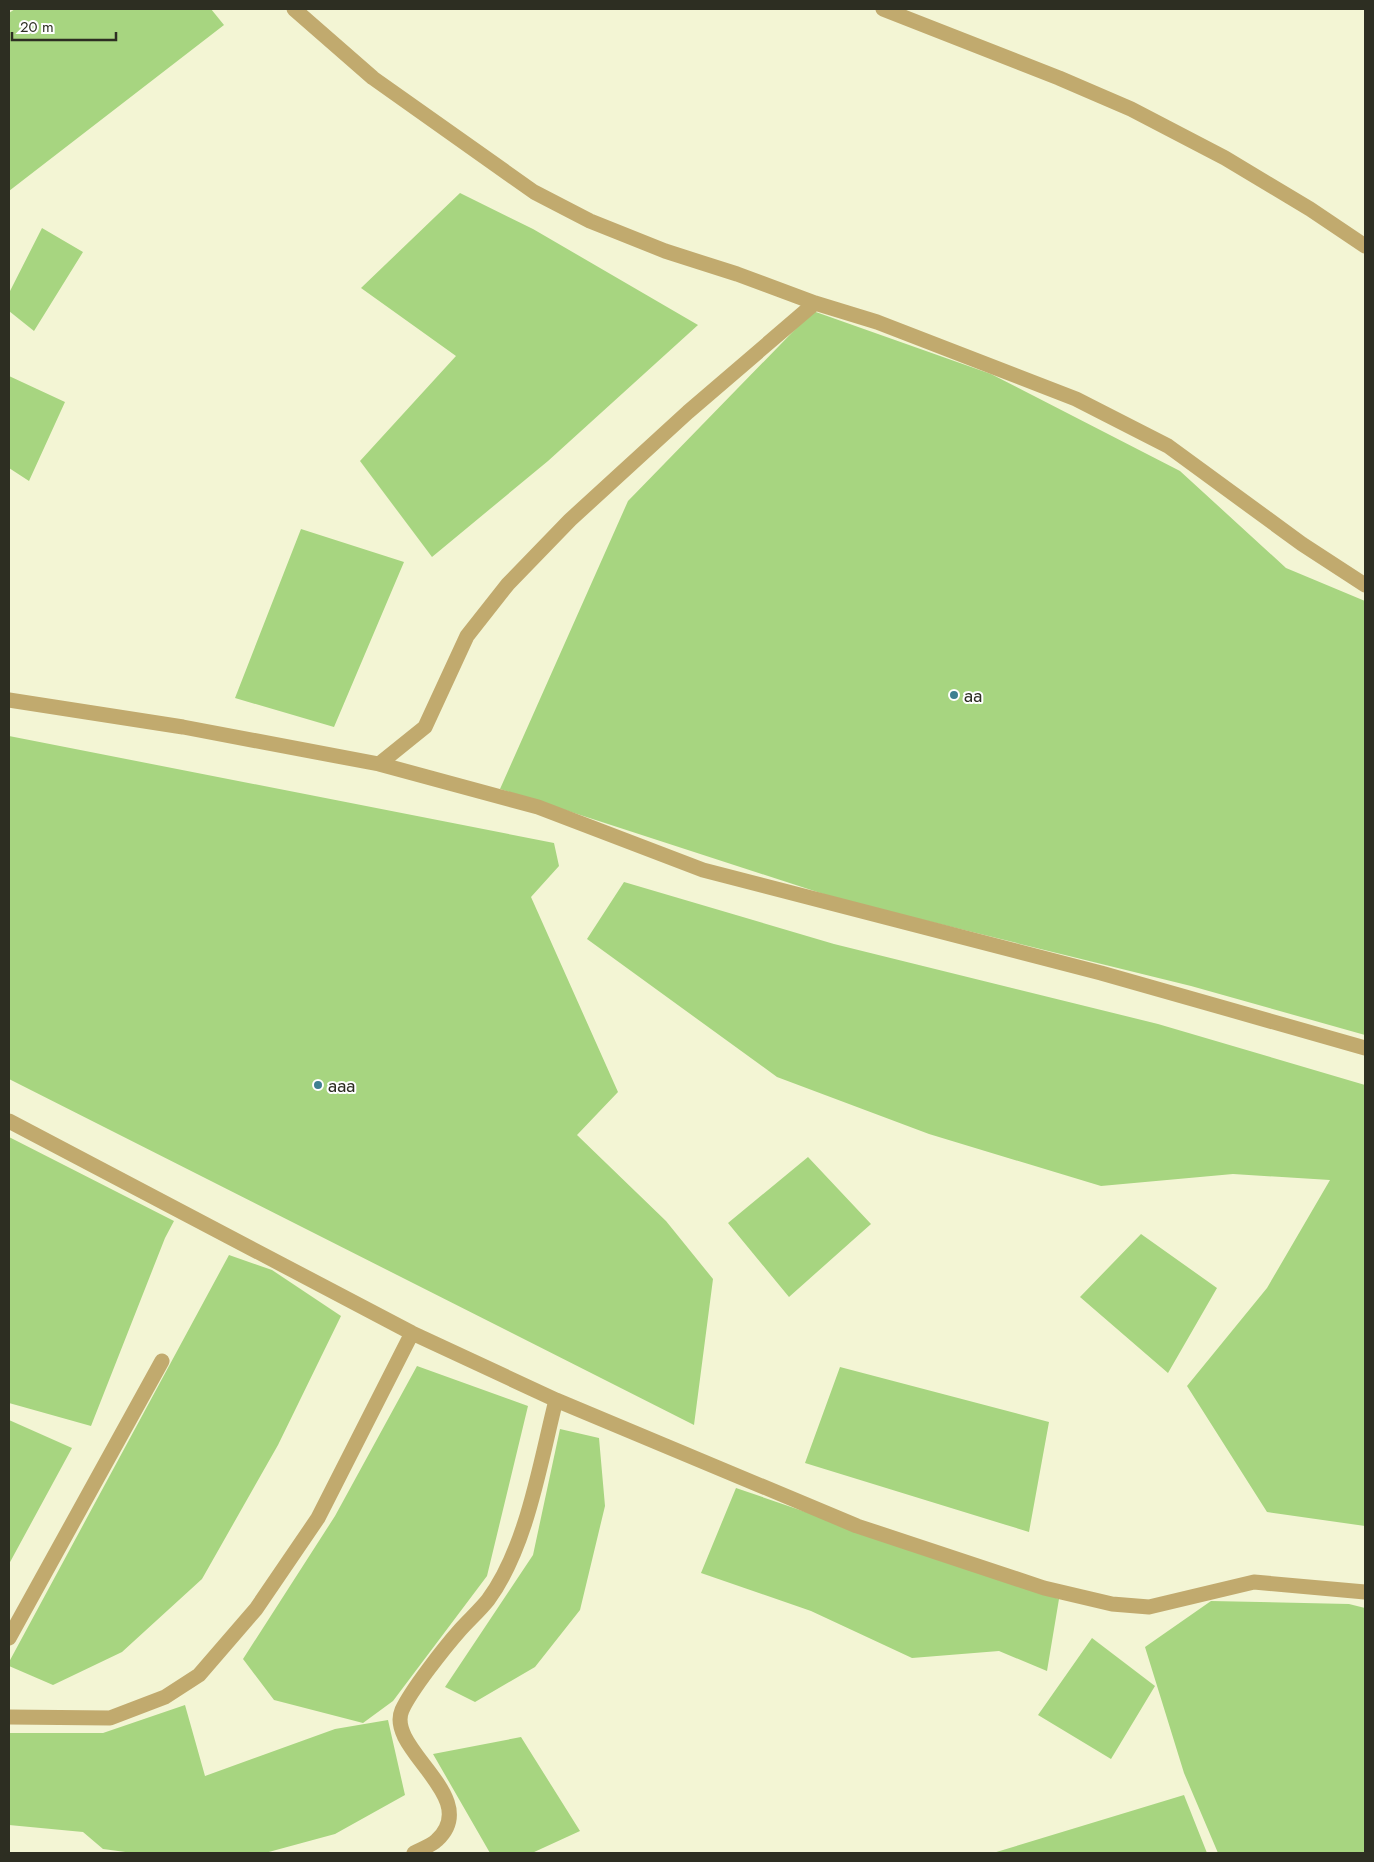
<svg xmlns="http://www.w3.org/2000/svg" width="1374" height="1862" viewBox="0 0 1374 1862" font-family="Jost,sans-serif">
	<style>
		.building { fill: #a7d580 }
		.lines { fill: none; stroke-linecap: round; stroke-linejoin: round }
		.lane { stroke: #c1aa6e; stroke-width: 15 }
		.street { stroke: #c1aa6e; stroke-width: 15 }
		.poi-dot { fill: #3e8091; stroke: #fff; stroke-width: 2 }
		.labels { text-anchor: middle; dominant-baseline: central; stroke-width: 4; stroke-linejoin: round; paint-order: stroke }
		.poi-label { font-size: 19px; fill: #2d2e22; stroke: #fff; text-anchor: start }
	</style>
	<rect width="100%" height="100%" fill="#f3f5d4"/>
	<path class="building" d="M15,9H211L224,25L9,191V13Z
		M460,193L533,229L698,325L548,461L432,557L360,461L456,356L361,288Z
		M42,228L83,252L34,331L9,311V293Z
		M813,311L991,374L1180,471L1286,568L1365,601V1035L1191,986L842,900L500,789L628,501Z
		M9,376L65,402L29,481L9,468Z
		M301,529L404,562L334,727L235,698Z
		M9,736L554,843L559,866L531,897L618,1092L577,1135L666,1221L713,1279L694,1425L9,1079Z
		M624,882L834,944L1158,1024L1365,1085V1526L1267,1512L1187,1386L1267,1288L1330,1180L1233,1174L1101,1186L929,1134L777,1077L587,939Z
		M9,1137L174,1221L165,1238L91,1426L9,1403Z
		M808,1157L871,1224L789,1297L728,1223Z
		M1141,1234L1217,1288L1168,1373L1080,1297Z
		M229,1255L272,1270L341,1316L278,1445L202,1579L122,1652L53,1685L9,1666V1662Z
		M417,1366L528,1406L487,1576L393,1701L363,1723L274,1700L243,1659L335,1516Z
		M840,1367L1049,1422L1029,1532L805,1463Z
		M9,1420L72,1448L9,1564Z
		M560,1429L599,1438L605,1506L580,1610L535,1667L475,1702L445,1687L533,1555Z
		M736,1488L1059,1599L1047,1671L999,1651L912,1658L811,1611L701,1573Z
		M1211,1601L1349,1604L1365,1608V1853H1218L1184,1773L1145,1647Z
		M1092,1638L1155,1686L1111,1759L1038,1715Z
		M185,1705L205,1776L335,1729L388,1720L405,1795L335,1834L265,1853H133L103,1849L83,1832L9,1825V1733H103Z
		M521,1737L580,1831L532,1853H490L433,1754Z
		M1184,1795L1207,1853H993Z"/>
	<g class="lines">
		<path class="lane" d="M9,1638L162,1361"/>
		<path class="street" d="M294,9L373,78L534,192L590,221L665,251L737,274L815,303L877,322L1076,399L1168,446L1302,544L1365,585
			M883,9L1059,78L1131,109L1225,158L1310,209L1365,246
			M9,700L183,727L379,764L538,807L703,870L1101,973L1365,1048
			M379,764L425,727L467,636L508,584L570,520L688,412L815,303
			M9,1121L412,1333L556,1400L857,1526L1044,1588L1112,1604L1149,1607L1254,1582L1365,1592
			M9,1717L110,1718L165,1697L199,1675L256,1609L318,1518L412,1333
			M414,1853C421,1849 431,1846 437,1840C483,1797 385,1749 402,1710C411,1690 445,1647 460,1630C469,1620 480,1610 488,1600C527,1547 540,1463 556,1400"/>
	</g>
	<g class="poi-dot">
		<circle cx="954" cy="695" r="5"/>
		<circle cx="318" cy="1085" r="5"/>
	</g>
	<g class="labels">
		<g class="poi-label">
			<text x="964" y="695">aa</text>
			<text x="328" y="1085">aaa</text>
		</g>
	</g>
	<rect width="1374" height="1862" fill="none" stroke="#2d2e22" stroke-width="20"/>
	<path d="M12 32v8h104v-8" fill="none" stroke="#2d2e22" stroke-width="2.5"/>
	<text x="20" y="32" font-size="15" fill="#2d2e22" stroke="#ffffff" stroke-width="4" paint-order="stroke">20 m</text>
</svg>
